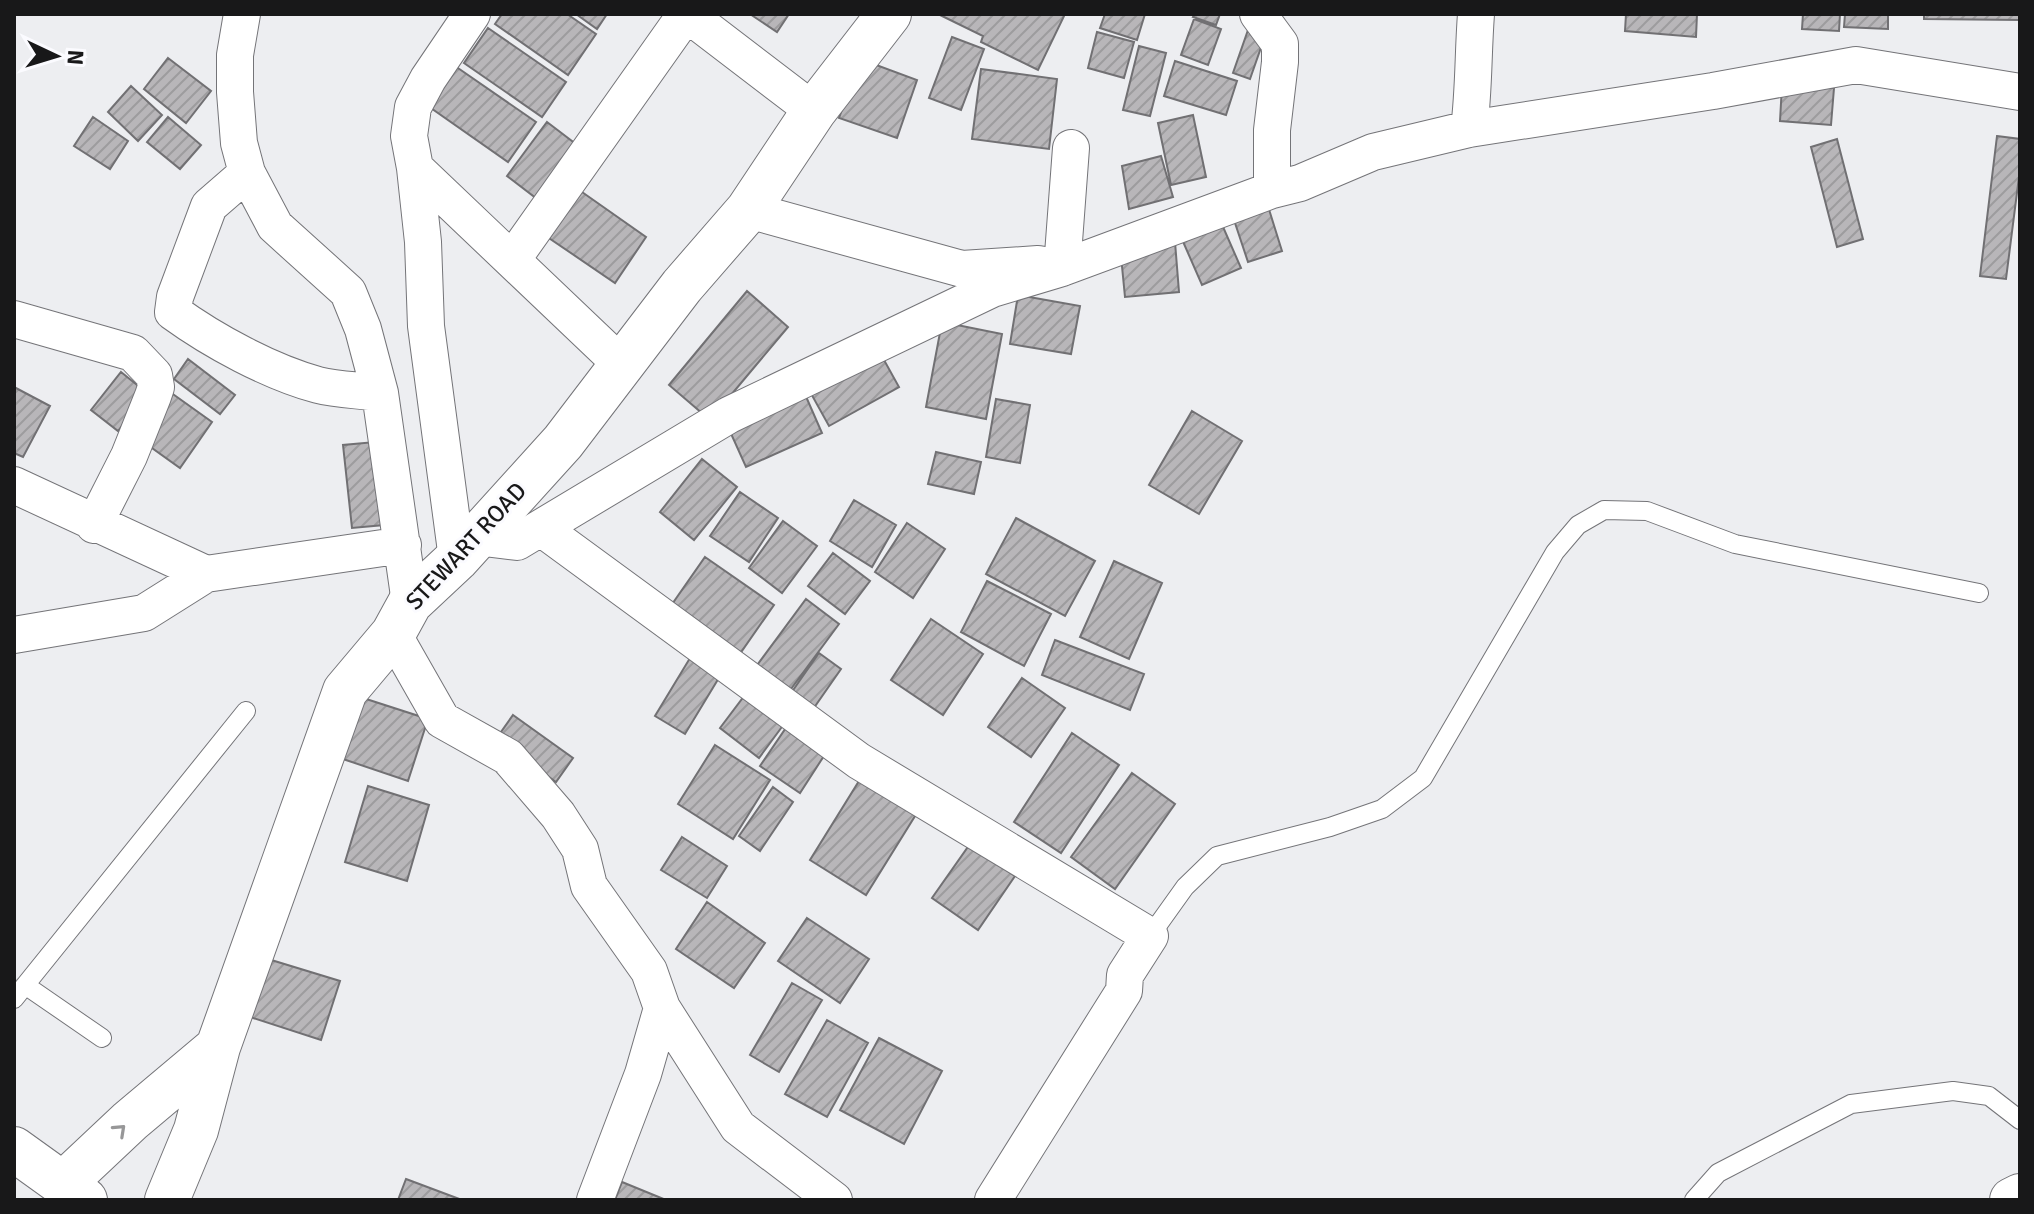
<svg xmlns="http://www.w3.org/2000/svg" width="2034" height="1214" viewBox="0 0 2034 1214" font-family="Signika,sans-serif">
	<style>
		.building { fill: url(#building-hatch); stroke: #717073; stroke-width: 2 }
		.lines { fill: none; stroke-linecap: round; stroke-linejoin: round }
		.lane-casing { stroke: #747478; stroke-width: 20 }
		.street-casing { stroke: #747478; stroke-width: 38 }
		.secondary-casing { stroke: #747478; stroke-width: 46 }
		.primary-casing { stroke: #747478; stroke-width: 46 }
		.lane { stroke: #fff; stroke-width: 18 }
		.street { stroke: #fff; stroke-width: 36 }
		.secondary { stroke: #fff; stroke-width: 44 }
		.primary { stroke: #fff; stroke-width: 44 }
		.oneway { stroke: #979798 }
		.labels { text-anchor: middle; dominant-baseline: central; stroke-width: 6; stroke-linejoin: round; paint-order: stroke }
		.street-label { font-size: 24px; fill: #181819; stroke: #fbfbff }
	</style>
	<defs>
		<pattern id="building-hatch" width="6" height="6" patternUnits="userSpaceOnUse" patternTransform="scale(2)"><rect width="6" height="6" fill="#b8b6b9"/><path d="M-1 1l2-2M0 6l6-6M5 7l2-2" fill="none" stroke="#9d9c9e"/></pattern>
	</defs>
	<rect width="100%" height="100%" fill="#edeef1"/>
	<path class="building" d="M502,14H567L596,34L568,75L495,24Z
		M576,14H607L597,29Z
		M750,14H789L777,32Z
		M938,14H1065L1038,70L981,42L983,36Z
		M1105,14H1145L1137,40L1100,28Z
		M1195,14H1220L1216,25L1193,17Z
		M1626,14H1697L1696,37L1625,31Z
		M1803,14H1840L1839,31L1802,29Z
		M1845,14H1888V29L1844,27Z
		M1924,14H2020V20L1924,19Z
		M1194,19L1221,29L1208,65L1181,55Z
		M488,28L566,82L542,117L464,63Z
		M1248,30L1265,36L1250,79L1233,73Z
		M1097,32L1134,42L1124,78L1088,68Z
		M952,37L984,49L961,110L929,98Z
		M1139,46L1166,53L1150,116L1123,110Z
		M168,58L211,91L186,123L144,89Z
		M860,59L917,80L897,138L839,118Z
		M1175,61L1237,81L1226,115L1164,96Z
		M455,66L536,122L508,162L428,106Z
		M981,69L1057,79L1049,149L972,139Z
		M1782,85L1834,88L1831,125L1780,121Z
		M131,86L162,115L138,141L108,112Z
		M1193,115L1206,177L1171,185L1158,123Z
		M93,117L128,141L110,169L74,146Z
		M168,117L201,145L180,169L147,142Z
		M547,122L585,151L545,205L507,176Z
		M1997,136L2020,139V169L2006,279L1980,276Z
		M1837,139L1863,239L1837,247L1811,147Z
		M1161,156L1173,197L1129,209L1122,166Z
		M572,185L646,237L615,283L540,232Z
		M1267,203L1282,251L1248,262L1232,214Z
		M1220,220L1241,268L1202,285L1181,237Z
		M1175,242L1179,292L1125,297L1121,256Z
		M747,291L788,327L710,420L669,385Z
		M1018,295L1080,306L1071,354L1010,344Z
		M942,322L1002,334L986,419L926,407Z
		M879,351L899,387L829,426L809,390Z
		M188,359L235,395L220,414L174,379Z
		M121,372L147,393L118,431L91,410Z
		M14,387L50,406L23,457L14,453Z
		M170,392L212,422L180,468L138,438Z
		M804,392L822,433L746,467L728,427Z
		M996,399L1030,405L1020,463L986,457Z
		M1192,411L1242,441L1199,514L1149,485Z
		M375,442L384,525L352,528L343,445Z
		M936,452L981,462L974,494L928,484Z
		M702,459L737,487L694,540L660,512Z
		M740,492L778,518L749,562L710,536Z
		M854,500L896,525L872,567L830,541Z
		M1016,518L1095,561L1065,616L986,574Z
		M783,521L817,546L782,593L749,568Z
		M907,523L945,549L913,598L875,572Z
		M833,553L870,581L845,614L808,586Z
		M705,557L774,605L737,658L668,610Z
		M1114,561L1162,583L1129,659L1080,637Z
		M987,581L1051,614L1024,666L961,632Z
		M806,599L839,624L785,697L752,672Z
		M931,619L983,654L943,715L891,680Z
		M1055,640L1144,674L1130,710L1042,675Z
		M819,653L841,669L811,712L789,696Z
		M690,658L720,676L685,734L655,716Z
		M1022,678L1065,708L1031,757L988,727Z
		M748,691L787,720L759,758L720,728Z
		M360,697L428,719L408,781L340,758Z
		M513,715L573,758L556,782L496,739Z
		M792,719L831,745L800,793L760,766Z
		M1072,733L1119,765L1061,853L1014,822Z
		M715,745L770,780L733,839L678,804Z
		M864,773L920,808L866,895L810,860Z
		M1132,773L1175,804L1115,889L1071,857Z
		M368,786L429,805L407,881L345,862Z
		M773,787L793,802L760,851L739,836Z
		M682,837L727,866L707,898L661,870Z
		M970,844L1015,876L978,930L932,898Z
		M707,902L765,943L734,988L676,949Z
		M807,918L869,959L840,1003L778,961Z
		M268,959L340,981L321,1040L250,1017Z
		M792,983L822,1000L779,1072L750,1055Z
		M827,1020L868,1043L827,1117L785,1094Z
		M879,1038L942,1071L904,1144L840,1110Z
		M406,1179L462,1200H398Z
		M622,1182L666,1200H615Z"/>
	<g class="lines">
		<defs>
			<path id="lane" d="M1150,936L1185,887L1217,856L1330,827L1382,809L1423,778L1555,552L1578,525L1604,510L1647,511L1735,544L1979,593
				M25,985L102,1038
				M14,999L246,711
				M1694,1200L1718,1173L1851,1104L1953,1091L1989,1096L2020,1120"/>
			<path id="street" d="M242,14L235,55V92L239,143L247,173L275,226L348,292L363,329L380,393L410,603
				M687,14L814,111
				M1258,14L1280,44V62L1272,130V190
				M1469,129C1474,91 1473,53 1476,14
				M415,168L622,365
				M247,173L209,206L175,297L173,312C213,341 270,372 318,385C337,390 360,390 380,393
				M748,210L962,269L1038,264L1062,268L1071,148
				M512,260L686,14
				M14,319L133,353L154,375L156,387L153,396L129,456L94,525
				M14,485L206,574L403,545
				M541,528L859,761L1150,936L1125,975L1124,991L993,1200
				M476,537L517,542L729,415L992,289L1062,268L1272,190L1300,183L1373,152L1469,129L1713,91L1856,65L2020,92
				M457,559L426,326L423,242L415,168L409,136L413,107L428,79L472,14
				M393,634L442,720L508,757L558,815L580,849L589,886L649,971L662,1008L643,1074L595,1200
				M14,635L144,613L206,574
				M662,1008L738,1127L834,1200"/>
			<path id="secondary" d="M63,1184L130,1121L218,1047
				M167,1200L196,1130L218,1047L345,691L393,634L410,603L457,559L563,442L682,286L748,210L814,111L889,14
				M2012,1200L2020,1196"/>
			<path id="primary" d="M14,1149L85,1200"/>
		</defs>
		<use href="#lane" class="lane-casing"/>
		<use href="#street" class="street-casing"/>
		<use href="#secondary" class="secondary-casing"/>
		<use href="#primary" class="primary-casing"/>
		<use href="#lane" class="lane"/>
		<use href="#street" class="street"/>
		<use href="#secondary" class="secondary"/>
		<use href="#primary" class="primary"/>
	</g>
	<defs><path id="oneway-chevron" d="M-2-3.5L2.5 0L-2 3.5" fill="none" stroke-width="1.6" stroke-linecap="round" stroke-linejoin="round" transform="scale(2)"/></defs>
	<use class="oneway" href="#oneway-chevron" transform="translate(120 1130) rotate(-43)"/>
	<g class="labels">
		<g class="street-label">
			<text transform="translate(466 546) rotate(-47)">STEWART ROAD</text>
		</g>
	</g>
	<rect width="2034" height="1214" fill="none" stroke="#181819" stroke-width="32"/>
	<g transform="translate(56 56) rotate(94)" stroke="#fbfbff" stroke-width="6" paint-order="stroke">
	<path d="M0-6L14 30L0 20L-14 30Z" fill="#181819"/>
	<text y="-12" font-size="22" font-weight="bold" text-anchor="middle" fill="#181819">N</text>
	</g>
</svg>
